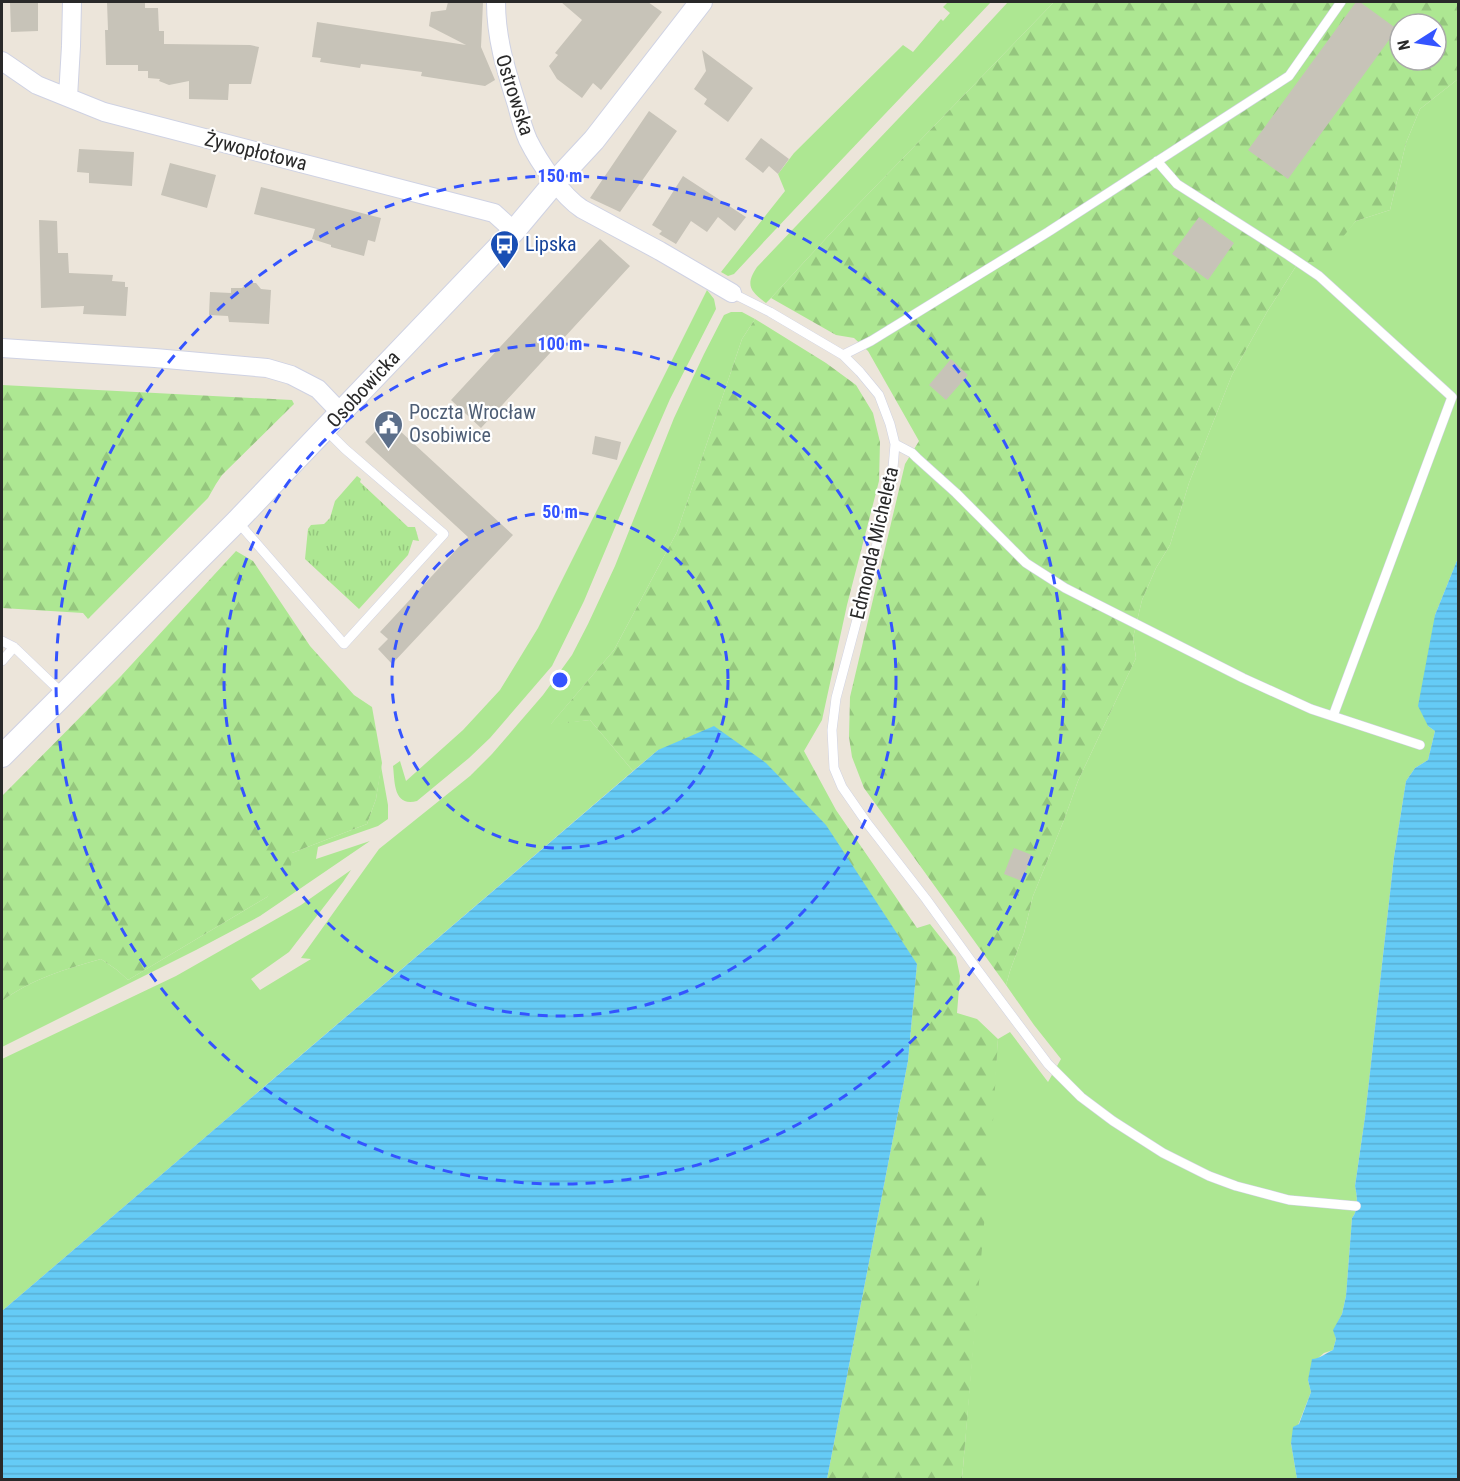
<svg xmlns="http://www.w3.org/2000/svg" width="1460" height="1481" viewBox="0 0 1460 1481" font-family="'Roboto Condensed',sans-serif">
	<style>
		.grass { fill: #ade792 }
		.forest { fill: url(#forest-firs); fill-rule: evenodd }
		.park { fill: url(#park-tufts) }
		.water { fill: url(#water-rules) }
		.building { fill: #c7c3b8 }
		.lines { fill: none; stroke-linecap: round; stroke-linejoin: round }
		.service-casing { stroke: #cfd2e3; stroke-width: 10 }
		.minor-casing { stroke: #cfd2e3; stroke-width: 20 }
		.tertiary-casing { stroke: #cfd2e3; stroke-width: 24 }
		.service { stroke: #fff; stroke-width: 9 }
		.minor { stroke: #fff; stroke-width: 18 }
		.tertiary { stroke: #fff; stroke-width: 22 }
		.ring { fill: none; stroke: #3454ff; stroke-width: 3; stroke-dasharray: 10 8 }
		.labels { text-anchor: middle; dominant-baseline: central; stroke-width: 4.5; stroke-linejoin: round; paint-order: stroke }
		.street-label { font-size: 20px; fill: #292929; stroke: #fff }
		.transit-label { font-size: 20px; fill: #164399; stroke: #fff; text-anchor: start }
		.service-label { font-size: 20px; fill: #4e5e75; stroke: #fff; text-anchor: start }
		.centre { fill: #3454ff; stroke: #fff; stroke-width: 3 }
		.ring-label { font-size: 18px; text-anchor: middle; font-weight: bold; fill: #3454ff; stroke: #fff; stroke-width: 4.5; stroke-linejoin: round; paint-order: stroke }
	</style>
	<defs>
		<pattern id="forest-firs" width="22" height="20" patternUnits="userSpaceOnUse" patternTransform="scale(1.5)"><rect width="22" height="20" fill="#ade792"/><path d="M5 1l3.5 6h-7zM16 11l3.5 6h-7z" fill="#95c67e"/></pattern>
		<pattern id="park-tufts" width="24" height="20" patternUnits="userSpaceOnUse" patternTransform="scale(1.5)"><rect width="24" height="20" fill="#ade792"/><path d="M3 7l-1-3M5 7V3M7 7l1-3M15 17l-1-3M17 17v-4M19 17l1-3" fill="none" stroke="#95c67e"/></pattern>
		<pattern id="water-rules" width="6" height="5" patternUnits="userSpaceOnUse" patternTransform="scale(1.5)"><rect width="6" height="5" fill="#65cbf6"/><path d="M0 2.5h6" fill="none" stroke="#58aed3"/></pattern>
	</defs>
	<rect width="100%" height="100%" fill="#ece5da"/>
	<path class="grass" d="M948,2H991C906,93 819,182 734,274L728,276L721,272L785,191L778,174L794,153L903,45L913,52L941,19L943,21L950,13L943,7Z
		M1008,2H1054L842,221L771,298L766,303C750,291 745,285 757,267L958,56Z
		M1458,79V558L1435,615L1428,726L1435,731L1428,760L1415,768L1406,781L1394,857L1365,1117L1355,1186C1357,1195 1359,1210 1352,1218L1346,1296L1342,1314L1334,1330L1336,1339L1333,1350L1324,1353L1317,1359L1308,1380L1311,1392L1291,1443L1297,1479L962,1480L998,1039L1010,1032L1048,1082L1061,1059L1034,1025L1006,985L1010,971L1024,933L1033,896L1064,820L1078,781L1136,658L1133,638L1142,600L1156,568L1170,545L1189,483L1232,375L1267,312L1298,263L1346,232L1356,221L1390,210L1406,143L1420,109Z
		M707,290L714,299L716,309L670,399L640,468L584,601L552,666L490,738L469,758L417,801C393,807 395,782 393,766L400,761L406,781L463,730L500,690L538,628Z
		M731,312H742L755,319L742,339L677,532L614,650L551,724L590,720L633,771L2,1311V1059L176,976L301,905L351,870L343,882L289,952L251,979L260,990L311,959L301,958L379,849L470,776L492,754L543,695L572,655L588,624L615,566L674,418L704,354L724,315Z
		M381,766L388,805V819L378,826L318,847L316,859L370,841L260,916L196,950L2,1047V1001C34,978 63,970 101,959L117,970L128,980L267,897L292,853L367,824L376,799Z"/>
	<path class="forest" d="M1054,2H1458V79L1420,109L1406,143L1390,210L1356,221L1323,261L1298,263L1267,312L1232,375L1189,483L1170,545L1156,568L1142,600L1133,638L1136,658L1078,781L1064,820L1033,896L1024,933L1010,971L1006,985L864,788L852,757L849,737L850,697L905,464L919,441L868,351L854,338L836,335L771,298L842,221ZM1400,24H1436V60H1400Z
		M755,319L826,363L856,385L873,413L880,442L879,481L847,605L822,720L804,751L836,810L917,928L930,924L956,957L960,976L957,1013L977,1019L998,1039L993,1121L962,1479H827L908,1061L917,964L658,750L633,771L590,720L550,725L614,650L677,532L742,339Z
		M2,385L292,400L294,404L222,475L216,484L208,498L88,619L83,613L2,608Z
		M236,551L253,561L310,646L354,695L372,707L382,763L376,799L367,824L292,853L291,866L267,897L128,980L117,970L101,959C63,970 34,978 2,1001V796L121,676Z"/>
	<path class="park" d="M357,476L361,479L360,482L408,527H415L419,541L413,540L408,555L359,609L305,559L308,529L311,525L324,524L330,518L335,501Z"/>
	<path class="water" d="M1458,558V1479H1297L1291,1443L1293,1427L1299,1424L1311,1392L1308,1380L1312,1359C1319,1359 1326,1353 1333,1350L1336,1339L1333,1330L1342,1314L1346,1296L1352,1218C1359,1210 1357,1195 1355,1186L1365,1117L1394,857L1406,781L1415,768L1428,760L1435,731L1428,726L1418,706L1435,615Z
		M714,726L766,763L826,825L917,964L908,1061L827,1479H2V1311L658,750Z"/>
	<path class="building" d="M10,2H38V31L11,32Z
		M107,2H145V8H158L159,31H164V44L250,45L259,47L251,84H229L228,100L189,99V81L169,85L159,81L160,79L148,78V71H138V65H106L105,30H108Z
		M448,2H483L481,47L495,80L485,86L421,76L422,72L361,64L360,68L320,62L321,58L312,57L317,22L466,45L429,26L431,12L446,10Z
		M561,2H648L662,12L601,90L593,83L582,98L557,79L549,66L558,55L555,53L582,20Z
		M1356,2H1360L1397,29L1288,179L1248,150Z
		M702,50L753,88L728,122L704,104L707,99L694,89L706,71Z
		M649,111L677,131L620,212L590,198Z
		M761,138L789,159L778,174L769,166L763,173L745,159Z
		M79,149L134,152L132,186L89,183V173L77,172Z
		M170,163L216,175L207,208L161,195Z
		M683,176L746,217L735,231L718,217L707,232L691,221L676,244L659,234L662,231L652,225Z
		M261,187L381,218L375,242L368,240L364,256L331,247V245L312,239L315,229L254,214Z
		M1199,217L1234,243L1208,280L1172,254Z
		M39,220L57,221L58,253H68L69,273L113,275L112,281L125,282V287H128L126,316L83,314L84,306L41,308Z
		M600,239L630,266L481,428L451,400Z
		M247,283H256L261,289L271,290L269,324L229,322L228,316L209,315L210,292L231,293V288H242Z
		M951,359L968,375L946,400L929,385Z
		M387,419L513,535L392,664L378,649L388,639L380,632L468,537L365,442Z
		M595,436L621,442L617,460L592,454Z
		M1014,848L1032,855L1022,881L1004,874Z"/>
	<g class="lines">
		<defs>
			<path id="service" d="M1157,161L1177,184L1288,255L1319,276L1452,397L1333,716
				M732,293L770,312L843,355L860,372L879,395L890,424L895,444L892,480L874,556L836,698L832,730L834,768L842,787L867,823L926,899L976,968L1048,1064L1081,1097L1113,1121L1163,1153L1209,1176L1236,1186L1289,1200L1356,1206
				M843,355L871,341L1048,232L1289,76L1341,2
				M895,444L912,453L917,458L956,493L1026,563L1065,588L1243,678L1311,709L1420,745
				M237,521L344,644L444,534L345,449L325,429
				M2,641L14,647
				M2,661L14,647L63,694"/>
			<path id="minor" d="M496,2C496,39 506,70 517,105C520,117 523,129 528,140C539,162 562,196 582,209L660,251L732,293
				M2,61L37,85L104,112L494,213L514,231
				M68,97L71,46L72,2
				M2,348L155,358L267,368L291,375L318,389L341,413"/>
			<path id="tertiary" d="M2,756L237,521L514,231L555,182L594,140L701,2"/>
		</defs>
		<use href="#service" class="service-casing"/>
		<use href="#minor" class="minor-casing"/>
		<use href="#tertiary" class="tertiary-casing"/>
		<use href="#service" class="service"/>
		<use href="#minor" class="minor"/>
		<use href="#tertiary" class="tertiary"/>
	</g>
	<g class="ring">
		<circle cx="560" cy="680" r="168"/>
		<circle cx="560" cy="680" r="336"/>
		<circle cx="560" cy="680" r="504"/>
	</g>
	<defs>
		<symbol id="bus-pin" viewBox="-11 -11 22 30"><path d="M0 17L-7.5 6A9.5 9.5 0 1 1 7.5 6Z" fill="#1a4fb4" stroke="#fff"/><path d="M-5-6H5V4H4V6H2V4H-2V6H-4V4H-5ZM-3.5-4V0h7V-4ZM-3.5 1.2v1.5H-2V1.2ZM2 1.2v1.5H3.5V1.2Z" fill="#fff"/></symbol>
		<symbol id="civic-pin" viewBox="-11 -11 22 30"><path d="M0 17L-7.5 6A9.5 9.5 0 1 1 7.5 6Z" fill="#5c6f8a" stroke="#fff"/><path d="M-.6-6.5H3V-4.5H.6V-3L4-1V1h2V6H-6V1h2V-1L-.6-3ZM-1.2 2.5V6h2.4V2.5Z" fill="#fff"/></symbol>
	</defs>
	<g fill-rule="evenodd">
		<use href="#bus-pin" x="488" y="228" width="33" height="45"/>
		<use href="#civic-pin" x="372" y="408" width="33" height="45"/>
	</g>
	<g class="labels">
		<g class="street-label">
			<text transform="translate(515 95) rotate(72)">Ostrowska</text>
			<text transform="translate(256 151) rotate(14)">Żywopłotowa</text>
			<text transform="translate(363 389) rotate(-47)">Osobowicka</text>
			<text transform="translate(874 543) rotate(-77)">Edmonda Micheleta</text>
		</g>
		<g class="transit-label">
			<text x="525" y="244">Lipska</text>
		</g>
		<g class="service-label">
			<text x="409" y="412">Poczta Wrocław<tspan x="409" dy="23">Osobiwice</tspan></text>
		</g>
	</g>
	<circle cx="560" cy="680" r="9" class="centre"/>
	<g class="ring-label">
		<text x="560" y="182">150 m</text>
		<text x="560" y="350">100 m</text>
		<text x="560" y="518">50 m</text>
	</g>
	<rect width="1460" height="1481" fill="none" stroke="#292929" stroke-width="6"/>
	<g transform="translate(1418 42) rotate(258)"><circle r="28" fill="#ffffff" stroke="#a9a9a9" stroke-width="1.5"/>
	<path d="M0-4.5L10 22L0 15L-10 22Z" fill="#3454ff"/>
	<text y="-9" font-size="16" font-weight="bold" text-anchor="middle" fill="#292929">N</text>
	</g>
</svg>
